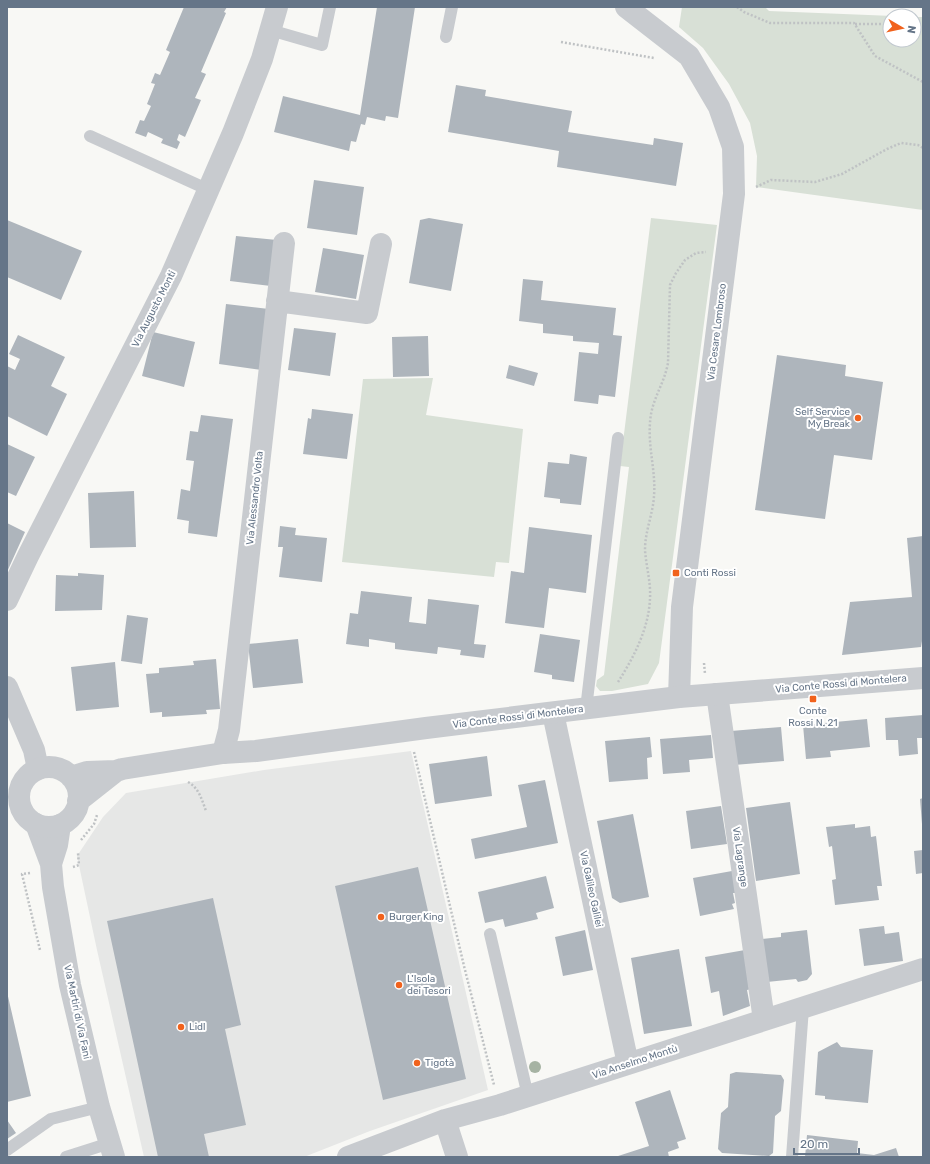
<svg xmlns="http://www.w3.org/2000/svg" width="930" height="1164" viewBox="0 0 930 1164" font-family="Rubik,sans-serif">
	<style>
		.built { fill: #e6e7e6 }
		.green { fill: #d8e0d6 }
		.building { fill: #aeb5bc }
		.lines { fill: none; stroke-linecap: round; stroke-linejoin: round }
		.path { stroke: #bfc2c4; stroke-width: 2.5; stroke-dasharray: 2 2; stroke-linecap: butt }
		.service { stroke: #c8cbcf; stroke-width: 12 }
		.minor { stroke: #c8cbcf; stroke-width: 22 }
		.tertiary { stroke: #c8cbcf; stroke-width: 22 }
		.tree { fill: #a6b3a3 }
		.poi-dot { fill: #f1621c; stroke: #fff; stroke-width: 1.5 }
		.labels { text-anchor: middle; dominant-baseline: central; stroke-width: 4; stroke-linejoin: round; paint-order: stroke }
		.street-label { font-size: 10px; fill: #657588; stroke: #fff }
		.poi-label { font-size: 10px; fill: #657588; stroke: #fff; text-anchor: start }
	</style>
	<rect width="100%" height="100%" fill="#f8f8f5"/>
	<path class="built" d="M411,751L488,1090L370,1131L304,1157H144L97,950L77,856L103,817L126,793L264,770Z"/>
	<path class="green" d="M682,7H765L769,11L893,16H890V40H914V17H923V210L756,187L757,156L750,123L729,84L703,48L679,27Z
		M651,218L717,225L659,663L648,684L612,691H600L596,686L597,680L604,675L629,467L620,466Z
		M433,378L426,415L523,429L509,563L496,562L494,577L342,562L363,379Z"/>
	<path class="building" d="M184,7L190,8L191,7H227L224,12L226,13L201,72L206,74L195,98L201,100L185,137L179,134L177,140L180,142L177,149L161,143L163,139L148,132L146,137L135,133L140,120L144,121L151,106L147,104L155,84L151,83L155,73L160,75L170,52L166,50Z
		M377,7H415L398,118L386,116L385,121L367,117L365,125L361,124L356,142L351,141L349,151L274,132L283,96L360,115Z
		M456,85L486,90L485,96L572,111L568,132L653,145L654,138L683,143L676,186L557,167L559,151L448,132Z
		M314,180L364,187L357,235L307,228Z
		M429,218L463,224L451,291L409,283L420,220Z
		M7,220L82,251L61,300L7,277Z
		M236,236L277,240L271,286L230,281Z
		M323,248L364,255L356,299L315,292Z
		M523,279L543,281L541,300L616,308L613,335L622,336L615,397L599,395L598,404L574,401L579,352L598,354L599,343L573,341V336L543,333V324L519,321Z
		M226,304L269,309L262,370L219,364Z
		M294,328L336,333L330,376L288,370Z
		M153,332L195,342L184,387L142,376Z
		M18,335L65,357L51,386L67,394L47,436L7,416V366L15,370L20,359L9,354Z
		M428,336L429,376L393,377L392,337Z
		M777,355L846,365L845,376L883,382L872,460L834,455L825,519L755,510Z
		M509,365L538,373L534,386L506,378Z
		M312,409L353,414L347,459L303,454L308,418L311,419Z
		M201,415L233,419L217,537L188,533L189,521L177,519L181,489L190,491L194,461L186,460L190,431L198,432Z
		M7,444L35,457L16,496L7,492Z
		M570,454L587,457L581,505L560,503V499L544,497L548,462L569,464Z
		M134,491L136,547L90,548L88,493Z
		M7,523L25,532L7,572Z
		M280,526L296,528L295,535L327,538L322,582L279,577L283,547H278Z
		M529,527L592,535L586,593L549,588L544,628L505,623L511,571L524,573Z
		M923,536V635L921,647L842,655L850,602L912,597L907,538Z
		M78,573L104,575L102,610L55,611L56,575L78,576Z
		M361,591L412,597L409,622L426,624L428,599L479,605L474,644L486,645L484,658L460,655L461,650L438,647L437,654L395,649V643L369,639V647L346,644L350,613L358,614Z
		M127,615L148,618L142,664L121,661Z
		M540,634L580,640L574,682L552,679V675L534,672Z
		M298,639L303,683L253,688L248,644Z
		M216,659L220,709L206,710L207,714L162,717V712L150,713L146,674L159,673V668L194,665L193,661Z
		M115,662L119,707L76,711L71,667Z
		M923,715V738H917L918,754L899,756L898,740H886L885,718Z
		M867,719L870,747L830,751L831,757L806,759L803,725Z
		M781,727L784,761L734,765L731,731Z
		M711,735L713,758L689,760L690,772L663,774L660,739Z
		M650,737L652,757L647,758L648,779L609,782L605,741Z
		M487,756L492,796L435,804L429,764Z
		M545,780L558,843L475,859L471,839L527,827L518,785Z
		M923,798V824H922L920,799Z
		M790,802L800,874L756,881L746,808Z
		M721,806L727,844L691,849L686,811Z
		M633,814L649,897L620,903L612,898L597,821Z
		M855,824V828L870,826L871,837L876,836L882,886H877L879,900L835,905L832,880L836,879L832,846L829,847L826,827Z
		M923,850V873L916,874L914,851Z
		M418,867L466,1079L383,1100L335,886Z
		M732,871L736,893H733L735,903L732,904L734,909L700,916L693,878Z
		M546,876L554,908L536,913L538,919L505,927L503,919L485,923L478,892Z
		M213,898L241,1025L225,1029L246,1125L204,1134L209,1157H158L107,921Z
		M884,926L885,934L899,932L903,961L864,966L859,929Z
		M585,930L593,970L563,976L555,937Z
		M807,930L812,974L807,980L798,982L796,979L767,982L762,939L781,937V933Z
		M679,949L692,1026L644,1034L631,958Z
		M745,950L751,989L747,990L750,1006L723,1016L719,991L711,993L705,957Z
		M7,992L31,1096L7,1102Z
		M837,1042L841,1047L873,1050L868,1103L825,1099V1096L815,1095L818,1052Z
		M736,1072L781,1075L784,1080L781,1111L775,1116L773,1153L769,1156L722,1153L718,1149L721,1113L728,1107L730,1074Z
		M670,1090L686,1139L677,1142L679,1148L668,1152L669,1157H615L649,1146L635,1102Z
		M7,1120L16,1133L7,1139Z
		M807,1135L858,1141L857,1153L874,1155L896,1148L899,1157H805Z"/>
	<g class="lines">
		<path class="path" d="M737,7L744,12L770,23H854L875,56L923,82
			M855,24H890
			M914,25H923
			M561,42L654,58
			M756,187L771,180L815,182L842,174L887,149L901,143L918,145L923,148
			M704,663L705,674
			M618,682C634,657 649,628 650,598C651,582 646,566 645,550C645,531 653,514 654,496C656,472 648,448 650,423C651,400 664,385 668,363L670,285L676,273L685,260L696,253L706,252
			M414,752L464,966L494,1085
			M188,782C199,788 202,800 206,811
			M81,840L94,824L97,815
			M73,867L79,865L78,853
			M30,873L22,874L40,950"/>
		<path class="service" d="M270,30L322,45L330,7
			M446,37L452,7
			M90,136L209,190
			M586,709L618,438
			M490,934L528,1096
			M7,1150L51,1119L99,1107
			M66,1157L110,1143
			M792,1157L803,1008"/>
		<path class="minor" d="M626,7L689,56L719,107L733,147L734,194L682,607L679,697
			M277,301L367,313L381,244
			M7,600L28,556L171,276L233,133L262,59L277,7
			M7,687L34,750L38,769
			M717,694L764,1020
			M553,713L628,1064
			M223,753L229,730L284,243
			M36,824L51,864L53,887L70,985L99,1107L114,1157
			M51,864L57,845L60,825
			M445,1120L457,1157
			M348,1157L445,1120L500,1105L923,969"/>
		<path class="tertiary" d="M19 797a30 30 0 1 1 60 0a30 30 0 1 1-60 0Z
			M71,777L87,772L116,771
			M78,801L116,771L122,769L223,753L256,751L426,728L679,697L923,678"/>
	</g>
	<circle class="tree" cx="535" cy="1067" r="6"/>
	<g class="poi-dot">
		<circle cx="858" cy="418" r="4"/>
		<rect x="672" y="569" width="8" height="8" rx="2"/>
		<rect x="809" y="695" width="8" height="8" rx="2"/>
		<circle cx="381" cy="917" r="4"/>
		<circle cx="399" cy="985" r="4"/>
		<circle cx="181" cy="1027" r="4"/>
		<circle cx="417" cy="1063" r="4"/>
	</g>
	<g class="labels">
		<g class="street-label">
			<text transform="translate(154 309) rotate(-63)">Via Augusto Monti</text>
			<text transform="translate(717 332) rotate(-83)">Via Cesare Lombroso</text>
			<text transform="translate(255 498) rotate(-84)">Via Alessandro Volta</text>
			<text transform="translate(841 684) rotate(-5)">Via Conte Rossi di Montelera</text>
			<text transform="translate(518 717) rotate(-7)">Via Conte Rossi di Montelera</text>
			<text transform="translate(740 857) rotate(82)">Via Lagrange</text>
			<text transform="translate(591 889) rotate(78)">Via Galileo Galilei</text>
			<text transform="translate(77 1012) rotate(78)">Via Martiri di Via Fani</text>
			<text transform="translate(635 1062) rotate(-18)">Via Anselmo Montù</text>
		</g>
		<g class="poi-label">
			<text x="850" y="412" text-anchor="end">Self Service<tspan x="850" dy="12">My Break</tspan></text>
			<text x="684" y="573">Conti Rossi</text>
			<text x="813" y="711" text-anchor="middle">Conte<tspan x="813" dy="12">Rossi N. 21</tspan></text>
			<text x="389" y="917">Burger King</text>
			<text x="407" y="979">L'Isola<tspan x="407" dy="12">dei Tesori</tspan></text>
			<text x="189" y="1027">Lidl</text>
			<text x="425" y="1063">Tigotà</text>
		</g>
	</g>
	<rect width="930" height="1164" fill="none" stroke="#657588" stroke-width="16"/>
	<g transform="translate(902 28) rotate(99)"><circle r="19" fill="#ffffff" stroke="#c1c8cf"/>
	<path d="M0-3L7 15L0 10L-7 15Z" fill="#f1621c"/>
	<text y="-6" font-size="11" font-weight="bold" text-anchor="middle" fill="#657588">N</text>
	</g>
	<path d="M794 1148v6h65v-6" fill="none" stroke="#657588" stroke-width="2"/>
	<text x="800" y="1148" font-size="12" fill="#657588" stroke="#ffffff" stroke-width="3" paint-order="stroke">20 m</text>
</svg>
